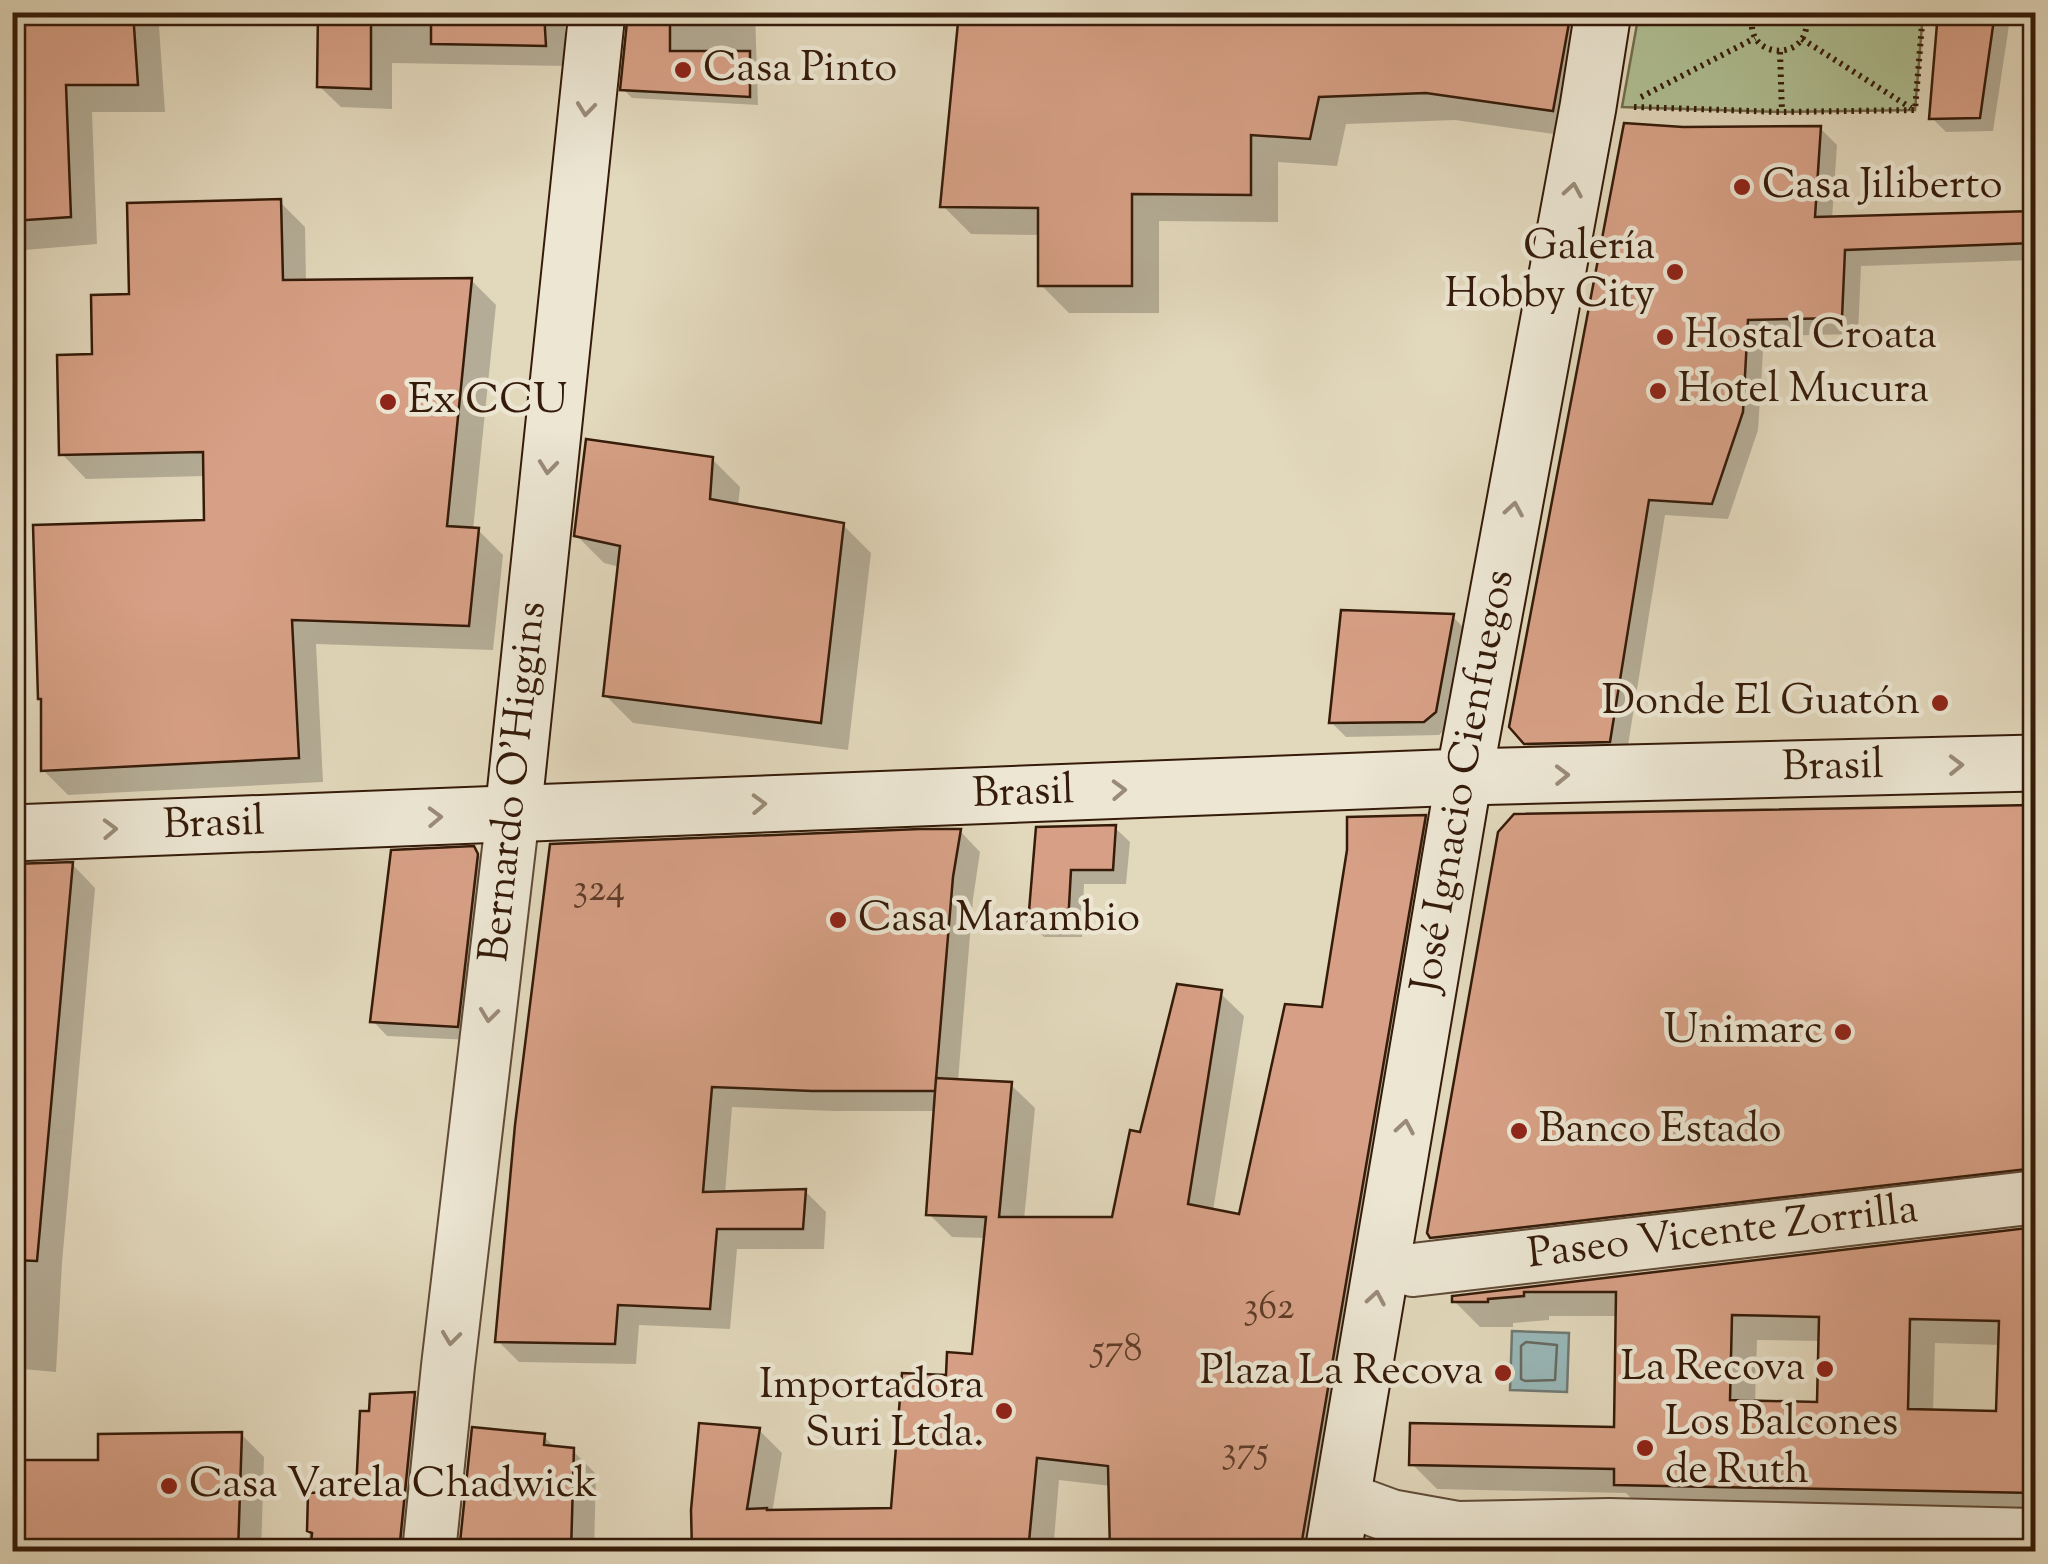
<svg xmlns="http://www.w3.org/2000/svg" width="2048" height="1564" viewBox="0 0 2048 1564" font-family="'Sorts Mill Goudy',serif">
	<style>
		.green { fill: #afbf93; stroke: #726d4e; stroke-width: 2.5 }
		.water { fill: #98b8b9; stroke: #707973; stroke-width: 2.5 }
		.shadow { fill: #0003; fill-rule: evenodd }
		.lines { fill: none; stroke-linecap: round; stroke-linejoin: round }
		.shore { stroke: #666a61; stroke-width: 2.5 }
		.building { fill: #d7a086; stroke: #351b09; stroke-width: 2.5; fill-rule: evenodd }
		.street-casing { stroke: #604a36; stroke-width: 56 }
		.secondary-casing { stroke: #351b09; stroke-width: 59 }
		.path { stroke: #351b09; stroke-width: 6; stroke-dasharray: 2.5 5; stroke-linecap: butt }
		.street { stroke: #ece6d3; stroke-width: 52 }
		.secondary { stroke: #ece6d3; stroke-width: 55 }
		.oneway { stroke: #9a8b78 }
		.poi-dot { fill: #8f2418; stroke: #ece6d3; stroke-width: 4 }
		.labels { text-anchor: middle; dominant-baseline: central; stroke-width: 9; stroke-linejoin: round; paint-order: stroke }
		.number-label { font-size: 38px; fill: #5e3c28 }
		.poi-label { font-size: 42px; fill: #351b09; stroke: #ece6d3; text-anchor: start }
		.street-label { font-size: 42px; fill: #351b09; stroke: #ece6d3 }
	</style>
	<rect width="100%" height="100%" fill="#e2d8bc"/>
	<filter id="stains"><feTurbulence type="fractalNoise" baseFrequency=".002" numOctaves="4"/><feColorMatrix values="0 0 0 0 .2 0 0 0 0 .09 0 0 0 0 .02 0 0 0 .5 -.17"/></filter>
	<radialGradient id="worn" r=".72"><stop offset=".6" stop-color="#630" stop-opacity="0"/><stop offset="1" stop-color="#630" stop-opacity=".3"/></radialGradient>
	<path class="green" d="M1639,13H1923L1915,110L1781,112L1622,107Z"/>
	<path class="water" d="M1512,1331L1569,1333L1567,1392L1510,1390Z"/>
	<path class="shadow" d="M12,12H158L165,112H92L97,244L12,251Z
		M320,12H564L567,66L392,63V109L341,107L319,86Z
		M630,12H755L758,105L632,98L623,89Z
		M962,12H1606L1581,138L1455,120L1346,124L1337,166L1278,162V222L1159,221V313H1069L1041,285V235L971,234L943,206Z
		M1940,12H2011L1993,131L1946,132L1932,118Z
		M1820,128L1837,145L1832,219L2036,213V260L1861,266L1858,334L1764,336L1758,430L1728,519L1665,515L1626,758L1543,760L1525,743L1683,130Z
		M280,202L305,227L306,282L471,280L496,305L473,530H478L503,555L493,650L316,644L323,782L68,795L43,770V702L40,698L207,522L206,476L86,479L62,454L95,356L131,297Z
		M712,459L740,487L738,506L843,525L871,553L848,750L633,723L605,695L620,567L604,563L576,535Z
		M1453,617L1467,631L1450,726L1439,735L1346,737L1332,723Z
		M2036,807V1194L1458,1262L1432,1236Z
		M1425,817L1448,840L1326,1552H1114L1111,1486L1059,1480L1053,1552H690L702,1426L759,1430L782,1453L772,1513L894,1511L948,1378L974,1357L986,1238L952,1237L929,1214L937,1111H834L732,1107L725,1194L805,1191L826,1212L824,1249H737L730,1329L639,1325L636,1364L519,1362L498,1341L517,1125L960,831L980,852L973,899L958,1081L1011,1085L1035,1108L1024,1220L1114,1219L1141,1135L1220,993L1244,1016L1213,1211L1241,1217L1324,1010Z
		M1115,828L1130,842L1126,884H1084L1082,937H1044L1030,922L1038,829Z
		M473,849L487,864L471,1040L387,1036L373,1021Z
		M72,864L95,888L62,1263L56,1372L12,1368V867Z
		M2036,1230V1517L1642,1509L1626,1493L1437,1489L1412,1464L1617,1429L1618,1316H1549V1320L1513,1323V1327H1480L1454,1301V1298ZM1757,1340L1821,1341L1819,1404L1755,1403ZM1935,1343L2000,1345L1998,1414L1933,1412Z
		M414,1394L437,1417L424,1552H309L311,1495L358,1494Z
		M241,1434L264,1457L261,1552H12L100,1462Z
		M544,1436L556,1449L573,1451L596,1474L594,1552H462Z"/>
	<g class="lines">
		<path class="shore" d="M1526,1342L1557,1345L1555,1380L1525,1381L1521,1379V1346Z"/>
	</g>
	<path class="building" d="M12,12H133L138,85H66L71,217L12,221Z
		M318,12H371V89L317,87Z
		M431,12H544L546,46L431,44Z
		M628,12H670V51H750V97L620,90Z
		M959,12H1571L1553,111L1426,93L1319,97L1310,139L1251,135V195L1132,194V286H1038V208L940,207Z
		M1938,12H1995L1980,118L1929,119Z
		M1624,123L1683,127L1821,126L1815,217L2036,211V243L1845,250L1842,318L1748,320L1743,412L1712,504L1649,500L1610,742L1524,744L1509,727Z
		M281,199L283,280L472,278L447,526L479,528L469,626L292,620L299,758L41,771V699H38L33,525L204,520L203,452L59,455L57,355L92,354L91,295L129,294L127,203Z
		M586,439L713,457L710,499L844,523L821,723L603,696L620,546L574,536Z
		M1341,610L1454,614L1436,712L1424,722L1329,723Z
		M2036,805V1168L1430,1238L1427,1233L1498,832L1514,814Z
		M1426,815L1300,1552H1110L1108,1466L1037,1458L1028,1552H692L691,1510L699,1423L760,1428L747,1509L767,1508V1510L891,1508L902,1373L946,1375L947,1352L972,1354L986,1217L926,1215L936,1078L1012,1082L999,1217H1112L1130,1130L1140,1132L1177,984L1222,990L1188,1204L1239,1214L1285,1004L1322,1007L1347,850V817Z
		M1116,825L1113,870H1071L1068,924L1028,923L1036,827Z
		M920,829H961L953,877L935,1091H812L712,1087L703,1192L806,1189L803,1229H717L710,1309L618,1305L615,1344L495,1342L515,1125L550,844Z
		M474,846L478,854L458,1027L370,1022L391,850Z
		M73,862L37,1261L12,1260V864Z
		M2036,1227V1493L1614,1485V1469L1409,1465L1410,1423L1614,1427L1616,1292H1524V1296L1488,1299V1302H1452V1296ZM1732,1315L1819,1317L1817,1402L1730,1400ZM1910,1319L1999,1321L1996,1411L1908,1409Z
		M415,1392L399,1552H310L312,1533L307,1531L308,1493L356,1491L360,1411H369L370,1394Z
		M472,1427L545,1434L544,1445L574,1448L571,1552H459Z
		M242,1432L238,1552H12V1474H17L19,1460H98V1434Z"/>
	<g class="lines">
		<defs>
			<g id="street">
				<path id="s1" d="M1413,1270L2036,1197"/>
				<path d="M1342,1498L1391,1516L1458,1528L1609,1525L2036,1535"/>
				<path d="M429,1552L448,1366L513,814"/>
			</g>
			<g id="secondary">
				<path d="M513,814L597,12"/>
				<path id="s2" d="M12,833L1464,777L2036,763"/>
				<path id="s3" d="M1333,1552L1464,777L1588,107L1603,12"/>
			</g>
		</defs>
		<use href="#street" class="street-casing"/>
		<use href="#secondary" class="secondary-casing"/>
		<path class="path" d="M1754,12C1738,62 1818,65 1805,12
			M1802,39L1911,108
			M1780,52L1782,112
			M1641,97L1755,38
			M1634,107L1782,112L1915,110L1923,12"/>
		<use href="#street" class="street"/>
		<use href="#secondary" class="secondary"/>
	</g>
	<defs><path id="oneway-chevron" d="M-2-3.5L2.5 0L-2 3.5" fill="none" stroke-width="1.6" stroke-linecap="round" stroke-linejoin="round" transform="scale(2.5)"/></defs>
	<g class="oneway">
		<use href="#oneway-chevron" transform="translate(586 109) rotate(96)"/>
		<use href="#oneway-chevron" transform="translate(1573 190) rotate(-80)"/>
		<use href="#oneway-chevron" transform="translate(548 467) rotate(96)"/>
		<use href="#oneway-chevron" transform="translate(1514 509) rotate(-80)"/>
		<use href="#oneway-chevron" transform="translate(1956 765) rotate(-1)"/>
		<use href="#oneway-chevron" transform="translate(1562 775) rotate(-1)"/>
		<use href="#oneway-chevron" transform="translate(1119 790) rotate(-2)"/>
		<use href="#oneway-chevron" transform="translate(759 804) rotate(-2)"/>
		<use href="#oneway-chevron" transform="translate(435 817) rotate(-2)"/>
		<use href="#oneway-chevron" transform="translate(110 829) rotate(-2)"/>
		<use href="#oneway-chevron" transform="translate(489 1015) rotate(97)"/>
		<use href="#oneway-chevron" transform="translate(1405 1127) rotate(-80)"/>
		<use href="#oneway-chevron" transform="translate(1376 1298) rotate(-80)"/>
		<use href="#oneway-chevron" transform="translate(451 1338) rotate(97)"/>
	</g>
	<g class="poi-dot">
		<circle cx="683" cy="70" r="10"/>
		<circle cx="1742" cy="187" r="10"/>
		<circle cx="1675" cy="272" r="10"/>
		<circle cx="1665" cy="337" r="10"/>
		<circle cx="1658" cy="391" r="10"/>
		<circle cx="388" cy="402" r="10"/>
		<circle cx="1940" cy="703" r="10"/>
		<circle cx="838" cy="920" r="10"/>
		<circle cx="1843" cy="1032" r="10"/>
		<circle cx="1519" cy="1131" r="10"/>
		<circle cx="1825" cy="1369" r="10"/>
		<circle cx="1503" cy="1373" r="10"/>
		<circle cx="1004" cy="1411" r="10"/>
		<circle cx="1645" cy="1448" r="10"/>
		<circle cx="169" cy="1486" r="10"/>
	</g>
	<g class="labels">
		<g class="number-label">
			<text x="599" y="891">324</text>
			<text x="1269" y="1309">362</text>
			<text x="1117" y="1351">578</text>
			<text x="1245" y="1453">375</text>
		</g>
		<g class="poi-label">
			<text x="703" y="70">Casa Pinto</text>
			<text x="1762" y="187">Casa Jiliberto</text>
			<text x="1655" y="248" text-anchor="end">Galería<tspan x="1655" dy="48">Hobby City</tspan></text>
			<text x="1685" y="337">Hostal Croata</text>
			<text x="1678" y="391">Hotel Mucura</text>
			<text x="408" y="402">Ex CCU</text>
			<text x="1920" y="703" text-anchor="end">Donde El Guatón</text>
			<text x="858" y="920">Casa Marambio</text>
			<text x="1823" y="1032" text-anchor="end">Unimarc</text>
			<text x="1539" y="1131">Banco Estado</text>
			<text x="1805" y="1369" text-anchor="end">La Recova</text>
			<text x="1483" y="1373" text-anchor="end">Plaza La Recova</text>
			<text x="984" y="1387" text-anchor="end">Importadora<tspan x="984" dy="48">Suri Ltda.</tspan></text>
			<text x="1665" y="1424">Los Balcones<tspan x="1665" dy="48">de Ruth</tspan></text>
			<text x="189" y="1486">Casa Varela Chadwick</text>
		</g>
		<g class="street-label">
			<text stroke="none"><textPath href="#s2" startOffset="1822">Brasil</textPath></text>
			<text transform="translate(515 782) rotate(-84)">Bernardo O'Higgins</text>
			<text stroke="none"><textPath href="#s3" startOffset="782">José Ignacio Cienfuegos</textPath></text>
			<text stroke="none"><textPath href="#s2" startOffset="1012">Brasil</textPath></text>
			<text stroke="none"><textPath href="#s2" startOffset="202">Brasil</textPath></text>
			<text stroke="none"><textPath href="#s1" startOffset="312">Paseo Vicente Zorrilla</textPath></text>
		</g>
	</g>
	<rect width="2048" height="1564" fill="none" stroke="#e2d8bc" stroke-width="50"/>
	<rect x="15" y="15" width="2018" height="1534" fill="none" stroke="#351b09" stroke-width="5"/>
	<rect x="25" y="25" width="1998" height="1514" fill="none" stroke="#351b09" stroke-width="2.5"/>
	<rect width="100%" height="100%" filter="url(#stains)"/>
	<rect width="100%" height="100%" fill="url(#worn)"/>
</svg>
